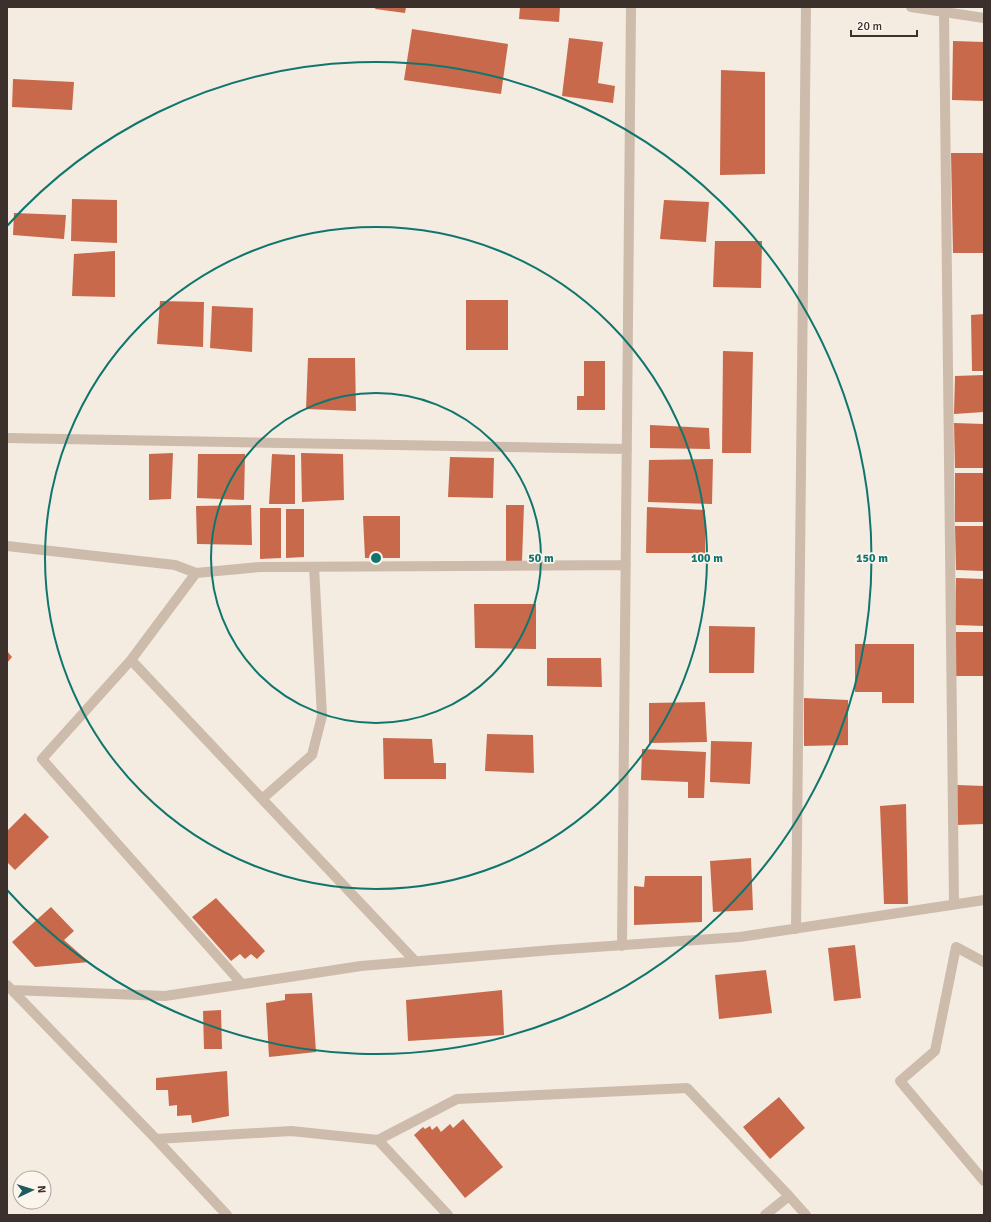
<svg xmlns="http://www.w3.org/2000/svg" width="991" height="1222" viewBox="0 0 991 1222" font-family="Signika,sans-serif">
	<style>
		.building { fill: #c8694b }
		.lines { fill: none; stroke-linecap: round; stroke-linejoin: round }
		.minor { stroke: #cdbbac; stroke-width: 10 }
		.ring { fill: none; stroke: #0f766e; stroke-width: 2 }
		.centre { fill: #0f766e; stroke: #fbf5ee; stroke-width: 2 }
		.ring-label { font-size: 12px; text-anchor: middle; font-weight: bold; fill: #0f766e; stroke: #fbf5ee; stroke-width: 3.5; stroke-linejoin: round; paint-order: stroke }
	</style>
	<rect width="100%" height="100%" fill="#f4ebe1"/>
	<path class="building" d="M376,7H406L405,13L375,9Z
		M520,7H560L559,22L519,19Z
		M412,29L508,44L501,94L404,80Z
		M569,38L603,42L598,83L615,86L613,103L562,96Z
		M953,41L984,42V101L952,100Z
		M721,70L765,72V174L720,175Z
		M13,79L74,82L72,110L12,107Z
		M951,153H984V253H953Z
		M72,199L117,200V243L71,241Z
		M664,200L709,202L706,242L660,239Z
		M14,213L66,215L64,239L13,235Z
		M715,241H762L761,288L713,287Z
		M115,251V297L72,296L74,254Z
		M466,300H508V350H466Z
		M160,301L204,302L203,347L157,344Z
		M212,306L253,308L252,352L210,348Z
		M984,314V371H972L971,315Z
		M723,351L753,352L751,453H722Z
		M308,358H355L356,411L306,409Z
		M584,361H605V410H577V396H584Z
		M984,375V412L954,414L955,376Z
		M954,423L984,424V468H955Z
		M650,425L709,428L710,449L650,448Z
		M173,453L171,499L149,500V454Z
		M301,453L343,454L344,500L302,502Z
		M198,454H245L244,500L197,498Z
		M272,454L295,455V504H269Z
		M450,457L494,458L493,498L448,497Z
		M713,459L712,504L648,502L649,460Z
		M955,473H984V522H955Z
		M251,505L252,545L197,544L196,506Z
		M506,505H524L522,562H506Z
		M647,507L705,510V553H646Z
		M260,508H281V558L260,559Z
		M286,509H304V557L286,558Z
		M363,516H400V558H365Z
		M955,526H984V571L956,570Z
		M956,578L984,579V626L955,625Z
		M474,604H536V649L475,648Z
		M709,626L755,627L754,673H709Z
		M956,632H984V676H956Z
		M855,644H914V703H882V692H855Z
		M7,651L12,657L7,663Z
		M547,658H601L602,687L547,686Z
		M804,698L848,700V745L804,746Z
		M705,702L707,742L649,743V703Z
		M487,734L533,735L534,773L485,771Z
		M383,738L432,739L434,763H446V779H384Z
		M711,741L752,742L750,784L710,782Z
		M642,749L706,752L704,798H688V782L641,780Z
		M957,785L984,786V824L957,825Z
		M906,804L908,904H884L880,806Z
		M25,813L49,837L15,870L7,862V831Z
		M751,858L753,910L713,912L710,861Z
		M645,876H702V922L634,925V886L644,887Z
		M216,898L265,951L257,959L251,954L245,959L240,954L231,961L192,917Z
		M51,907L74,931L64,940L89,962L35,967L12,942Z
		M855,945L861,998L834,1001L828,948Z
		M766,970L772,1013L719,1019L715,975Z
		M502,990L504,1035L408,1041L406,1000Z
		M312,993L316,1052L269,1057L266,1003L285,1000V994Z
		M221,1010L222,1049H204L203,1011Z
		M227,1071L229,1116L192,1123L191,1115L177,1116V1105L169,1106L168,1090H156V1078Z
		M779,1097L805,1128L770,1159L743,1127Z
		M463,1119L503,1167L465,1198L414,1135L423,1127L425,1129L430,1126L432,1130L437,1126L441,1132L450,1124L453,1128Z"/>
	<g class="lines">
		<path class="minor" d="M911,7L984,18
			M944,12L954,904
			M7,438L627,449
			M7,546L175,565L196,573L260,567L626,565
			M196,573L131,660L42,759L242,984
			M131,660L415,961
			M262,799L312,755L322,716L314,567
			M796,929L806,7
			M622,946L631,7
			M984,962L956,947L935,1051L900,1081L984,1181
			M7,985L156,1139L227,1215
			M12,990L165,996L361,966L552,950L740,937L984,900
			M156,1139L291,1131L378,1140L448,1215
			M378,1140L457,1099L687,1088L789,1196
			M765,1215L789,1196L806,1215"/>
	</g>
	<g class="ring">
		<circle cx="376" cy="558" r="165"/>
		<circle cx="376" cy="558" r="331"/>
		<path d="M7 226A496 496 0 1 1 7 890"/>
	</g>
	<circle cx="376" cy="558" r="6" class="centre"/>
	<g class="ring-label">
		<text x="541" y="562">50 m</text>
		<text x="707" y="562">100 m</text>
		<text x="872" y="562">150 m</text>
	</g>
	<rect width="991" height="1222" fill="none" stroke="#3b302b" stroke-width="16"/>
	<g transform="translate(32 1190) rotate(86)"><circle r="19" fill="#fbf5ee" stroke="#aea6a0"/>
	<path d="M0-3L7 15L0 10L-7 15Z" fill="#1f5a5e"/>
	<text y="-6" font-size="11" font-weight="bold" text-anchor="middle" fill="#3b302b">N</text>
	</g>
	<path d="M851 30v6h66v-6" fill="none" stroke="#3b302b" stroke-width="2"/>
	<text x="857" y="30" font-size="12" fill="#3b302b" stroke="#fbf5ee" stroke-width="3" paint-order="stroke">20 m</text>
</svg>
